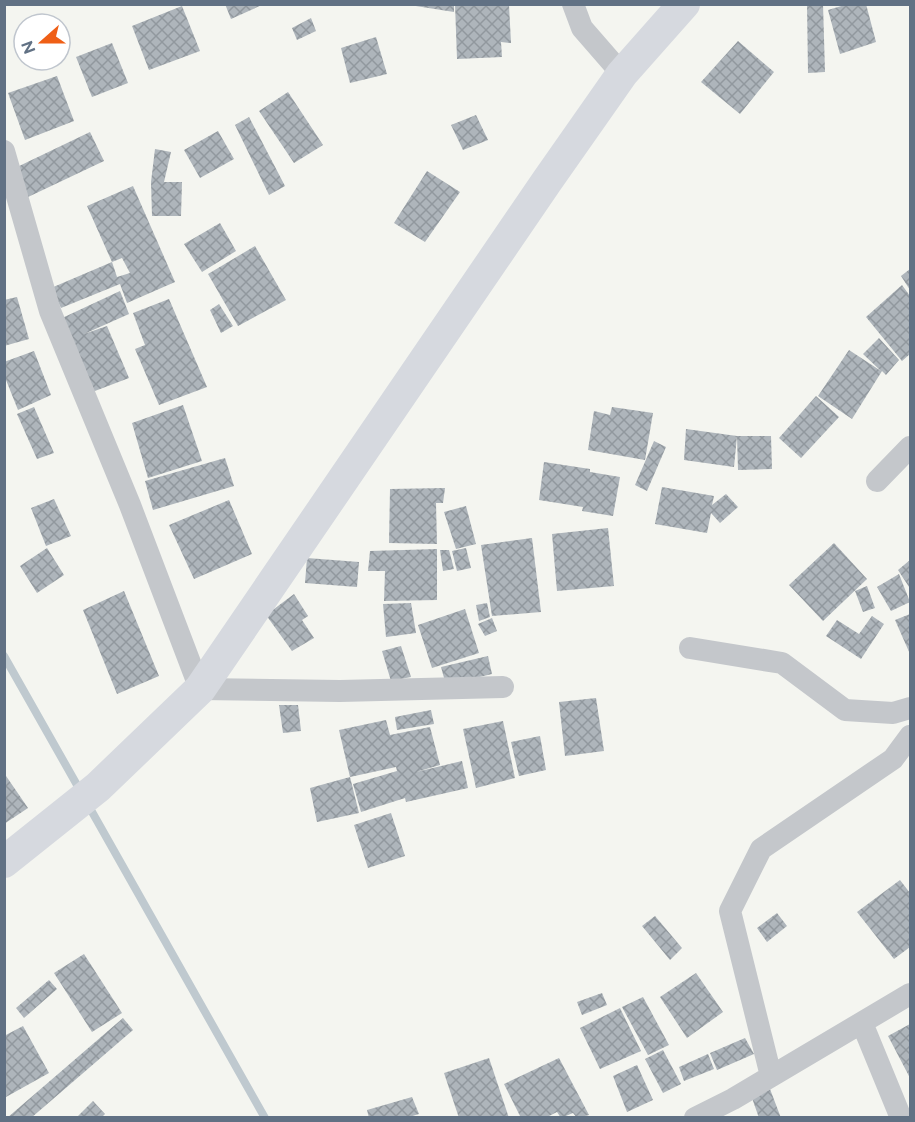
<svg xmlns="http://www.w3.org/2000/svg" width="915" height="1122" viewBox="0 0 915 1122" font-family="Raleway,sans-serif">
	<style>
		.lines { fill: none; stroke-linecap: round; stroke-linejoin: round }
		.stream { stroke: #bfc9cf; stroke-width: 8 }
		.building { fill: url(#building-cross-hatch); fill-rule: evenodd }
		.street { stroke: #c4c7cb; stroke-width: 22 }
		.secondary { stroke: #d6d9df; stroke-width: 32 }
	</style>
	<defs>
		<pattern id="building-cross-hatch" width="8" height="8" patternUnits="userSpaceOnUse" patternTransform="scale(1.5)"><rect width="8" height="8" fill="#aeb5bb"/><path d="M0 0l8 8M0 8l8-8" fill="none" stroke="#91989e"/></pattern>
	</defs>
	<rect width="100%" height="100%" fill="#f4f5f0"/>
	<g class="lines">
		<path class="stream" d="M4,656L81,792
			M87,803L265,1118"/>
	</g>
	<path class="building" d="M225,4H264L231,19Z
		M403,4H454V12Z
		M455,4L509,5L511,43L501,42L502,57L457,59Z
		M807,4H823L825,72L808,73Z
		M848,4H866L876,42L840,54L828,10Z
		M182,6L200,51L149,70L132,26Z
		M311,18L316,31L297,40L292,28Z
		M376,37L387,74L350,83L341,48Z
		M738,41L774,72L740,114L701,82Z
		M112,43L128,83L92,97L76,57Z
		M57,76L74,121L25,140L8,93Z
		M288,92L323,145L294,163L259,111Z
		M476,115L488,140L463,150L451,125Z
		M249,117L285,186L269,195L235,125Z
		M218,131L234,159L200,178L184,150Z
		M90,132L104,161L28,197L15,168Z
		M155,149L171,152L164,182H182L181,216H152L151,182Z
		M427,171L460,192L425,242L394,223Z
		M133,186L175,282L127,303L120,284L61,308L51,288L112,262L87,206ZM122,258L130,273L117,277L112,262Z
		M220,223L236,251L202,272L184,244Z
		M255,246L286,300L238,326L208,274Z
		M910,269V290L901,276Z
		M902,285L910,296V354L902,361L866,317Z
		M120,291L129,314L84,334L107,326L129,378L87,394L60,319Z
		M17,297L29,339L4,346V300Z
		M169,299L207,387L159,405L135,349L145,345L133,313Z
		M219,304L233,326L221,333L210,310Z
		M879,338L899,360L886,375L882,371L852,419L818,396L849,350L881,371L863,354Z
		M34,351L51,395L18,410L4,375V362Z
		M816,396L839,417L801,458L779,438Z
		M183,405L202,461L148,478L132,423Z
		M34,407L54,453L37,459L17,414Z
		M612,407L653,413L645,460L588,450L594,411L610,415Z
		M686,429L737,436L734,467L684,460Z
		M737,436H771L772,469L738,470Z
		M654,441L666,447L647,491L635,485Z
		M225,458L234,486L153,510L145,481Z
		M544,462L590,469V472L620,477L613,516L582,511L583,507L539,500Z
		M662,487L714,496L712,505L726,494L738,507L720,523L711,513L707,533L655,524Z
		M445,488L443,503H436L437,544L389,543L390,489Z
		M54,499L71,536L46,546L31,508Z
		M229,500L252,554L194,579L169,525Z
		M466,506L476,544L456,549L444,512Z
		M608,528L614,586L557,591L552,534Z
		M532,538L541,612L492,616L481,545Z
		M834,543L867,579L823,621L789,585Z
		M47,548L64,575L37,593L20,566Z
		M466,548L471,568L457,571L452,551Z
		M437,549V600L384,601L385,571H368L370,551Z
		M440,550H449L454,569L443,571Z
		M307,558L359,562L357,587L305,583Z
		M910,560V586L909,587L898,570Z
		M899,574L910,602L891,611L877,587Z
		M867,586L875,608L863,612L855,591Z
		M124,591L159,676L117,694L83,610Z
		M294,594L308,616L302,620L314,638L292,651L266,615Z
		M411,603L416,633L386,637L383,604Z
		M487,603L490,617L479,621L476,605Z
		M465,609L479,653L432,668L418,625Z
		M910,614V654L895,620Z
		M872,616L884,624L861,659L826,636L837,620L859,634Z
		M492,618L497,631L485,636L478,624Z
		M401,646L411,677L391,681L382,651Z
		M488,656L492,674L446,685L441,667Z
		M596,698L604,751L565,756L559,702Z
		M279,705H298L301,731L283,733Z
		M431,710L434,724L397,730L395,717Z
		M386,720L390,735L430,727L440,765L416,772L462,761L468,788L406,802L405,798L361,812L353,784L397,771L396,767L350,777L339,730Z
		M503,721L515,778L476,788L463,729Z
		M540,736L546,770L519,776L511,742Z
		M4,773L28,808L4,824Z
		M350,777L359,813L317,822L310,788Z
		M391,813L405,856L368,868L354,825Z
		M900,880L910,893V947L894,959L857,912Z
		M777,913L787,926L767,942L757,928Z
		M655,916L682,948L670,960L642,926Z
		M84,954L122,1013L92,1032L54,973Z
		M696,973L723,1012L687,1038L660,997Z
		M49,980L57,989L24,1018L16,1008Z
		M602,993L607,1005L582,1015L577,1002Z
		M643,997L669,1045L648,1055L622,1007Z
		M620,1008L641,1051L600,1069L580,1028Z
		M123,1018L133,1030L31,1118H7Z
		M910,1024V1078L888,1036Z
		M23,1026L49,1073L6,1097L4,1036Z
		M745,1038L754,1054L717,1070L710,1053Z
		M663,1050L681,1084L663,1093L645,1059Z
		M708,1054L714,1069L684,1081L679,1067Z
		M489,1058L509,1118H459L444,1073Z
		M559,1058L589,1115L577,1118L573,1113L561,1118L557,1112L545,1118H521L504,1084Z
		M637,1065L653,1100L627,1112L613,1076Z
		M770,1089L781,1118H759L752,1098Z
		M412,1097L419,1114L406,1118H369L367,1110Z
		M93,1101L105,1114L101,1118H76Z"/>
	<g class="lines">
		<path class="street" d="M573,4L582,28L622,74
			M4,151L50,311L130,505L200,689L340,691L503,687
			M877,481L910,447
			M690,648L782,663L845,710L893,713L910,708
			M862,1023L901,1118
			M771,1076L730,911L761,849L893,759L910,736
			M695,1118L733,1099L910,994"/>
		<path class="secondary" d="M4,862L98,787L200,689L547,181L622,74L684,4"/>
	</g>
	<rect width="915" height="1122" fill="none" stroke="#617184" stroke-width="12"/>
	<g transform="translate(42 42) rotate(249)"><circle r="28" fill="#ffffff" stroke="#c0c6ce" stroke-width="1.5"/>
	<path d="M0-4.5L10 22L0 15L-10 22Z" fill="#ef5f16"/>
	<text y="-9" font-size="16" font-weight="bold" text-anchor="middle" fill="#617184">N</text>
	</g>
</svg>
